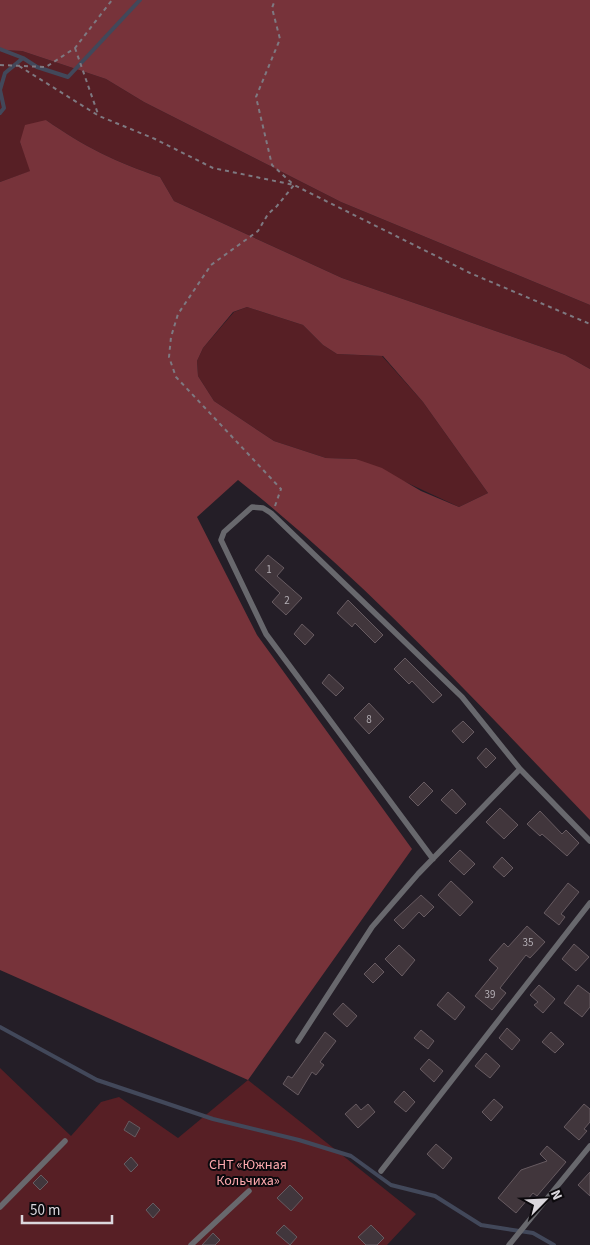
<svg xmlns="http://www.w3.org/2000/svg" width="590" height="1245" viewBox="0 0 590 1245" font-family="'Source Sans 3',sans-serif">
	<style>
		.green { fill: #571f25 }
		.forest { fill: #77333a; fill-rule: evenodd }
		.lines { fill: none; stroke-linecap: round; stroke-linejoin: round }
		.stream { stroke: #42485a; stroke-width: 4 }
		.building { fill: #41363c; stroke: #675b61 }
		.path { stroke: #7e7981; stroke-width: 2; stroke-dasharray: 4 4; stroke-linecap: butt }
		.service { stroke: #68686d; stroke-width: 5.5 }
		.labels { text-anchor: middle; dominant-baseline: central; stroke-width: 4; stroke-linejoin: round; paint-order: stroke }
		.number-label { font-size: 11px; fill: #b4afb5 }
		.park-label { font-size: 14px; fill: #fea9ae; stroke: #0c090d }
	</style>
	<rect width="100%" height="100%" fill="#241e27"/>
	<path class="green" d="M0,50L22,51L106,79L144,102L341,202L590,305V369L565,355L342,278L174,201L160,177C115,162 85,147 46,120L20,142L31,171L0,182Z
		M247,307L303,325L323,345L337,354L382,356L423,402L488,493L459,507L356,459L326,458L274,441L214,401L198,376L197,361L203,348L234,312Z
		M0,1068L71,1136L101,1102L119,1097L178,1138L248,1080L416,1214L387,1245H0Z"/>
	<path class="forest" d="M0,0H590V305L341,202L144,102L106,79L22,51L0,50Z
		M46,120C85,147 115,162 160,177L174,201L342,278L565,355L590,369V820C477,703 366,581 238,480L197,517L257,635L412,849L248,1080L0,970V182L30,171L20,142L25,125ZM247,307L303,325L323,345L337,354L383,356L423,402L488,493L459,507L421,491L382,468L356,459L326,458L274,441L214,401L198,376L197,361L203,348L233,312Z"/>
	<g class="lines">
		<path class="stream" d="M0,49L23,58
			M0,90L5,73L23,58L37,67L68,77L140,0
			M0,90L4,108L0,113
			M0,1027L97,1080L213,1119L299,1140L351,1156L391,1185L435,1196L481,1225L533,1233L554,1245"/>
	</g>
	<path class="building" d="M268,555L284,568L277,576L302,598L286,615L272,602L280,593L255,570Z
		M348,600L383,635L375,643L355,623L352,627L337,613Z
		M302,624L314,635L305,645L294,634Z
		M405,658L442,695L433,703L412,681L409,684L394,669Z
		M329,674L344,688L336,696L322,683Z
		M369,703L384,719L369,734L354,718Z
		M463,721L474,732L463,743L452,731Z
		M486,748L496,758L486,768L477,758Z
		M424,782L433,791L418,806L409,797Z
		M452,789L466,804L456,814L441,800Z
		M500,808L518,825L504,839L486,822Z
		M540,811L562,834L566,830L579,843L567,856L542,834L540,836L527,824Z
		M460,850L475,864L464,875L449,861Z
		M502,857L513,868L504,877L493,867Z
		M451,881L473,902L460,916L438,895Z
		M568,883L579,892L561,914L565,917L559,925L544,913Z
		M421,895L434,907L424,917L419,912L403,929L394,920Z
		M527,926L545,942L530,958L526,955L500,988L506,993L492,1010L475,996L498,968L489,960L504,943L508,947Z
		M574,944L589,957L576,971L562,959Z
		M399,945L415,960L402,976L385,959Z
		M375,963L384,972L373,983L364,974Z
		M539,985L555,999L543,1013L534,1005L538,1002L530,995Z
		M578,985L590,994V1007L582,1017L564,1003Z
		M448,992L465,1007L455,1020L437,1005Z
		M343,1003L357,1016L347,1027L333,1014Z
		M507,1028L520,1040L512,1050L499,1038Z
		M421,1030L434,1041L428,1049L414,1038Z
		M325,1032L336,1041L320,1062L324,1065L316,1075L312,1072L298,1095L283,1084L288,1076L292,1078Z
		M551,1032L564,1044L555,1053L542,1042Z
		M486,1053L500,1066L490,1078L475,1066Z
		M429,1059L443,1071L434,1082L420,1069Z
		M404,1091L415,1102L406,1112L394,1102Z
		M494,1099L503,1107L491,1121L482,1112Z
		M356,1104L361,1110L368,1104L375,1112L358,1128L345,1114Z
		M584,1104L590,1109V1122L584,1129L587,1131L579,1140L564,1127Z
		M129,1121L140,1128L135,1137L124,1130Z
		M436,1144L452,1158L443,1169L427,1154Z
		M547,1146L566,1162L537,1196L533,1193L516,1213L498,1198L521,1170L547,1161L540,1154Z
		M131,1157L138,1165L131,1172L124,1164Z
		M590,1172V1196L578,1185Z
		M41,1175L48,1182L40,1190L33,1183Z
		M290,1185L303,1198L291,1211L277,1198Z
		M153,1203L160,1210L153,1218L146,1210Z
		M284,1225L297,1237L290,1245L276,1233Z
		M371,1225L384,1238L377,1245H366L358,1237Z
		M213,1233L220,1240L215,1245H202Z"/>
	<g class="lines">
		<path class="path" d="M75,48L98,114
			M0,65L46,67L75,48L112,0
			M19,66L99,116L155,139L213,168L294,185L470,273L590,324
			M275,506L281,489L176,377L169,357L171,337L178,314L211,265L258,231L268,214L277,206L294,185L272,165L256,97L280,39L272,8L275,0"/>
		<path class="service" d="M433,859L266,634L221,540L224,532L252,507L263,508L271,513L462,697L520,769L590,841
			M298,1041L372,927L418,874L520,769
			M381,1171L590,903
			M0,1207L65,1141
			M191,1245L249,1191
			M509,1245L590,1146"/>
	</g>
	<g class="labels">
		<g class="number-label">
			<text x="269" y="569">1</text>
			<text x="287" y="600">2</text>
			<text x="369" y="719">8</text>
			<text x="528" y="942">35</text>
			<text x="490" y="994">39</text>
		</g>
		<g class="park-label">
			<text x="248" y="1165">СНТ «Южная<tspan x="248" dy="16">Кольчиха»</tspan></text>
		</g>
	</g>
	<g transform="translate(545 1200) rotate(66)" stroke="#0c090d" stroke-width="4" paint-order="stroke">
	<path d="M0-4L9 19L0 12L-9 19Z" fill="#dbd7dd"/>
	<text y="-8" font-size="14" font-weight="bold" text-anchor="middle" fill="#dbd7dd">N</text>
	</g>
	<path d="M22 1215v8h90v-8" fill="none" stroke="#dbd7dd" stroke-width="2.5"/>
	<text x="30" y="1215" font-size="15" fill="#dbd7dd" stroke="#0c090d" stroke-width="4" paint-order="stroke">50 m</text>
</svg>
